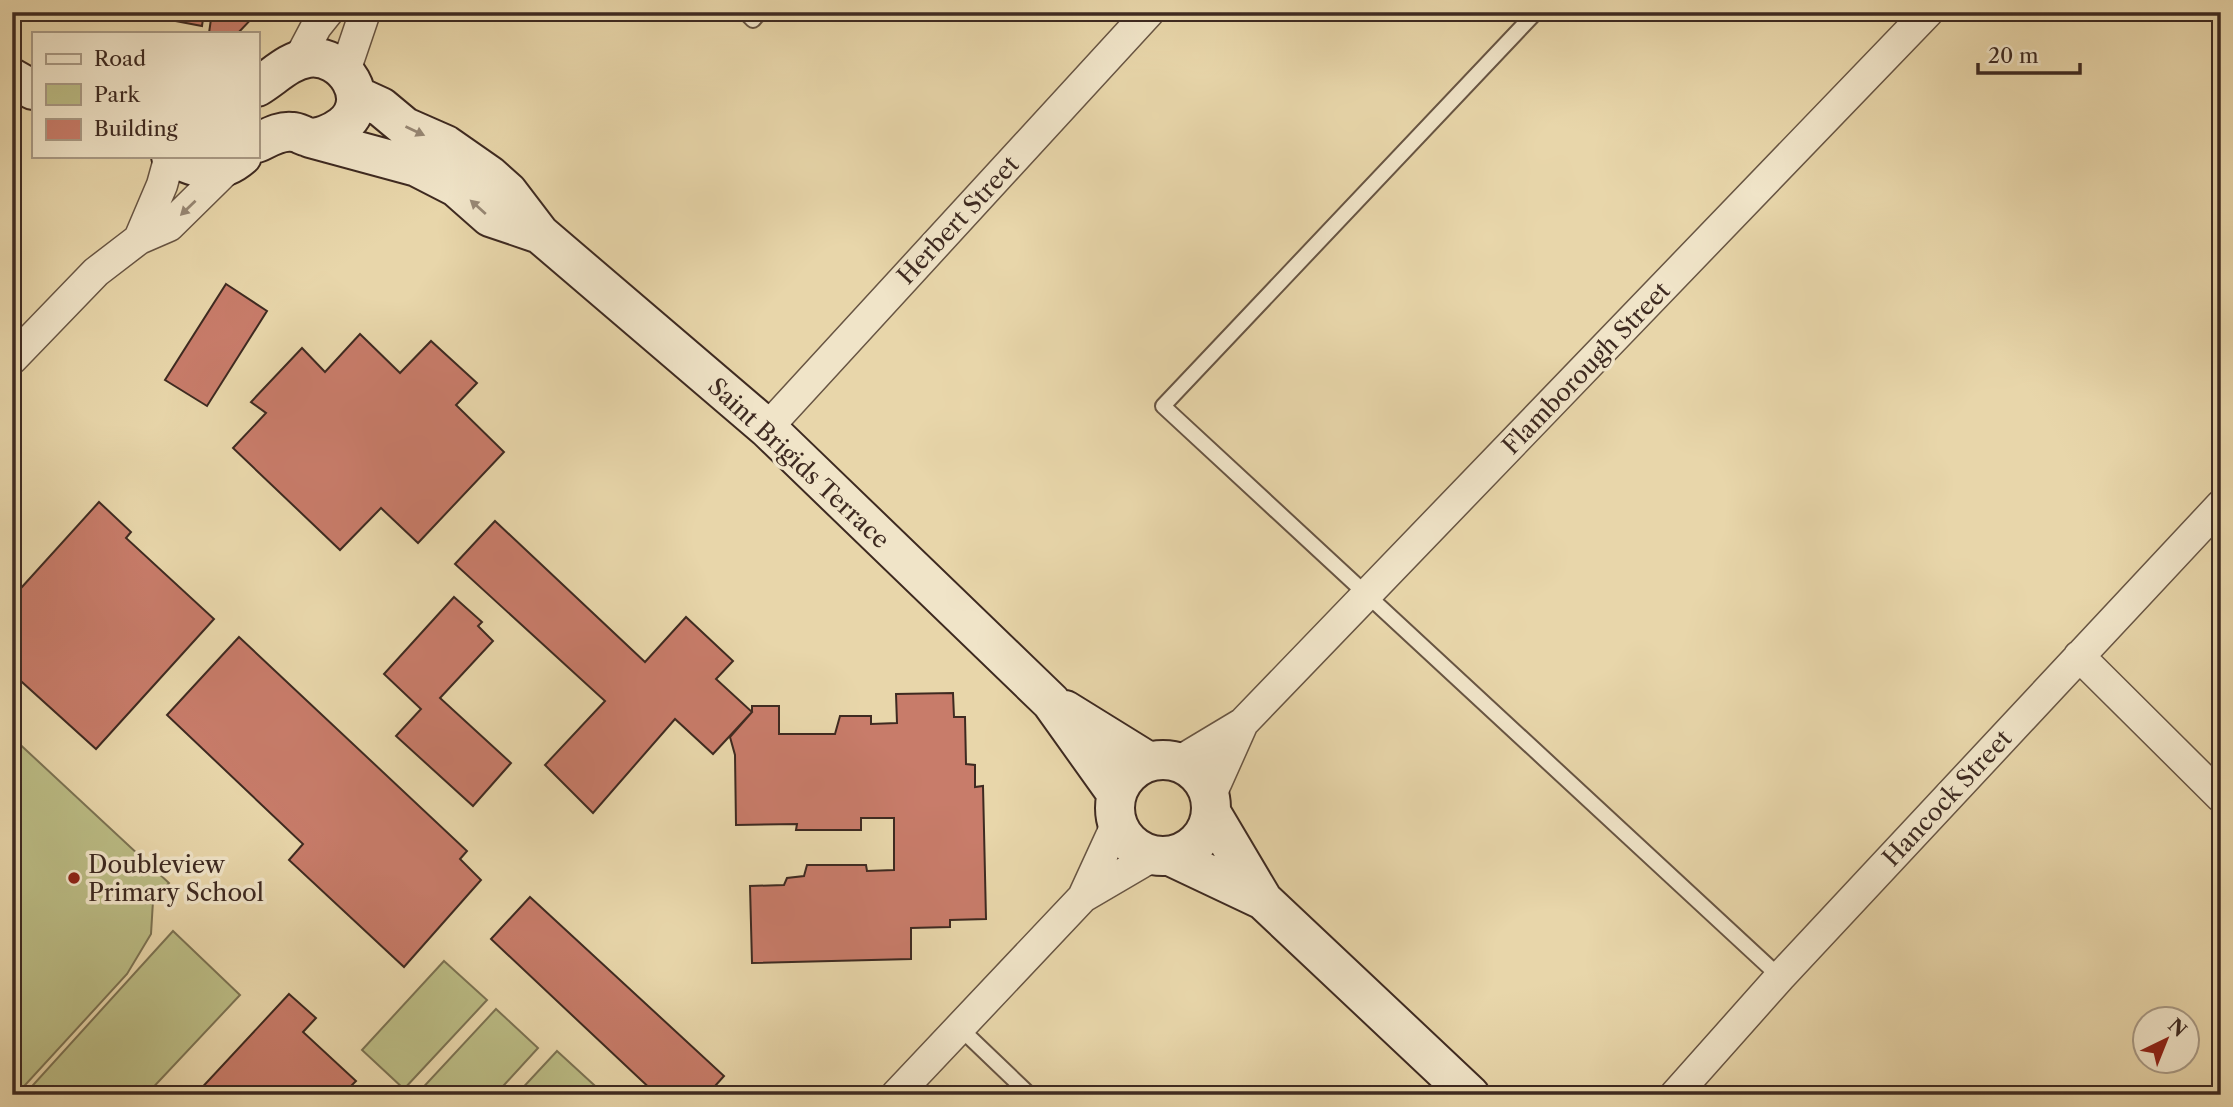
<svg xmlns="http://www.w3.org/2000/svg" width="2233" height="1107" viewBox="0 0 2233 1107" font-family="'Libre Caslon Text',serif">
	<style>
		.green { fill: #bbbc85; stroke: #7c7353; stroke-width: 2 }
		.building { fill: #c87c6a; stroke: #3e2a21; stroke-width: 2 }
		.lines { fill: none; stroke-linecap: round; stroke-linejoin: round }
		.lane-casing { stroke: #685543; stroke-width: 18 }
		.street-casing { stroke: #685543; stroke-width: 33 }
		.secondary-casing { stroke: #3e2a21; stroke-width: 42 }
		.lane { stroke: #f0e4c8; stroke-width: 14 }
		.street { stroke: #f0e4c8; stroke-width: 30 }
		.secondary { stroke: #f0e4c8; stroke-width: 38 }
		.oneway { fill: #978774 }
		.poi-dot { fill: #8f2418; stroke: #f0e4c8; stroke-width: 2.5 }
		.labels { text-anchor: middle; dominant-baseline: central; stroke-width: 7; stroke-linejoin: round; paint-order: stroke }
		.street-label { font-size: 24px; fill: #3e2a21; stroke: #f0e4c8 }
		.poi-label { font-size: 24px; fill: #3e2a21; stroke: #f0e4c8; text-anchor: start }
	</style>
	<rect width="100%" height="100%" fill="#e8d6aa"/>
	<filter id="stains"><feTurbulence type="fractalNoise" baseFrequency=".00286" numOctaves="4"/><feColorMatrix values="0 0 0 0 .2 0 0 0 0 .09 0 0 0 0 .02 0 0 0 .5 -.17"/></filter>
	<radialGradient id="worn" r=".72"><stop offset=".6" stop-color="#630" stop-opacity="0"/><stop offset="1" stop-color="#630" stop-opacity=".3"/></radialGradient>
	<path class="green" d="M12,737L169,883L153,901L151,934L127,974L16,1095H12Z
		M173,931L240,995L146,1095H24Z
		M444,961L487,1000L404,1089L362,1050Z
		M496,1009L538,1048L495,1095H416Z
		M557,1051L605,1095H516Z"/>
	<path class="building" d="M150,12H204L202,26L149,16Z
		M212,12H258L238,33H209Z
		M226,284L267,311L207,406L165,380Z
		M360,334L400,373L431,341L477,383L456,405L504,452L418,543L381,508L340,550L233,448L266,413L251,402L302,348L325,372Z
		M99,502L131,532L126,538L214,619L96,749L12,673V598Z
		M495,521L645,662L686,617L733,661L716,679L752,712L713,754L675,719L593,813L545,765L605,701L455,564Z
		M454,597L482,622L478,626L493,641L440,698L511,763L473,806L396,736L421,709L384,674Z
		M239,637L467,851L460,859L481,880L404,967L289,860L303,844L167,715Z
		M953,693L954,717H965L966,764L975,765V787L983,786L986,919L950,920V927L911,928V959L752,963L750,886L784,885L787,878L804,876L807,865H866L867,871L894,870V818H861V830H796L797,824L736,825L735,755L730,737L752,712V706H779V734H835L840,716H871V724L897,723L896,694Z
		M530,897L724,1076L707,1095H657L491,939Z
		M289,994L316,1018L303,1032L356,1081L352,1085L361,1093L195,1095Z"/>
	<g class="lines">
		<defs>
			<path id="lane" d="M745,12L753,20L760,12
				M1536,12L1163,406L1780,977
				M960,1028L1030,1095"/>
			<path id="street" d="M298,61L316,27L328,12
				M345,71L365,12
				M139,239L162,185L170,156
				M12,359L96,272L139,239L169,226L230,166
				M767,428L1149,12
				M2079,656L2221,797
				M1178,762L1243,723L1928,12
				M1210,797L1243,723
				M1083,897L1117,823
				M896,1095L1083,897L1153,856
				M1675,1095L1780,977L2221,505"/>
			<path id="secondary" d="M12,78L33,90
				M257,87C274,77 288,61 308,58C344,53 375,101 342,126C334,132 318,140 308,137C303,136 298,132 293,132C280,130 268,138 257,143
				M357,96L381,107L405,127L446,145L489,175L508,192L540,234L767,428L1051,702L1116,793
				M310,138L417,167L456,187L490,217L540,234
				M171,156C196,169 218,177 242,156
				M1065,710L1149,762
				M1115 808a48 48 0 1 1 96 0a48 48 0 1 1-96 0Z
				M1212,814L1263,900L1470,1095
				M1170,856L1263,900"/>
		</defs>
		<use href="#lane" class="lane-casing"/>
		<use href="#street" class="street-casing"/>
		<use href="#secondary" class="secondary-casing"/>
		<use href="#lane" class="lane"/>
		<use href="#street" class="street"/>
		<use href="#secondary" class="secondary"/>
	</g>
	<defs><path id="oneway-solid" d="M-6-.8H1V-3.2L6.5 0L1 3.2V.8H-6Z" transform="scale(1.75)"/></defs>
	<g class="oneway">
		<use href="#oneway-solid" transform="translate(415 131) rotate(25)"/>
		<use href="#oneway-solid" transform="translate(478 207) rotate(-138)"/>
		<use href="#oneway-solid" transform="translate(188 208) rotate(136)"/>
	</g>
	<circle class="poi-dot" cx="74" cy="878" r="7"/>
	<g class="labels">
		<g class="street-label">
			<text transform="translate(958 220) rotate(-47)">Herbert Street</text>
			<text transform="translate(1586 368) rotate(-46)">Flamborough Street</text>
			<text transform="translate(799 463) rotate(43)">Saint Brigids Terrace</text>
			<text transform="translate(1947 798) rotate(-47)">Hancock Street</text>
		</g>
		<g class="poi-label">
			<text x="88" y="864">Doubleview<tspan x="88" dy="28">Primary School</tspan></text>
		</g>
	</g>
	<rect width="2233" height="1107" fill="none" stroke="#e8d6aa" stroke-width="42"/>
	<rect x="14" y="14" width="2205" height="1079" fill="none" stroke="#3e2a21" stroke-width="3.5"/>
	<rect x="21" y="21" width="2191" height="1065" fill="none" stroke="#3e2a21" stroke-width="2"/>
	<rect x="32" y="32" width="228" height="126" fill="#f0e4c8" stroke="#a99a85" stroke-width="2"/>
	<rect x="46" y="54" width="35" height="10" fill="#f0e4c8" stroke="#a99a85" stroke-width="2"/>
	<text x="94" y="66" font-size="21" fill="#3e2a21">Road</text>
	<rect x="46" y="84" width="35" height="21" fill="#bbbc85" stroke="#a99a85" stroke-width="2"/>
	<text x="94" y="102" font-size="21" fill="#3e2a21">Park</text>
	<rect x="46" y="119" width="35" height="21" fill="#c87c6a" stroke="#a99a85" stroke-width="2"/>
	<text x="94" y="136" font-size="21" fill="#3e2a21">Building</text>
	<g transform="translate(2166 1040) rotate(43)"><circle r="33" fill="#f0e4c8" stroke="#a99a85" stroke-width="2"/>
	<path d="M0-5L12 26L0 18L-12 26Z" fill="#8f2418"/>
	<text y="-10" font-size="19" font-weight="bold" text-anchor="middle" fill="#3e2a21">N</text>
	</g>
	<path d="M1978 63v10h102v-10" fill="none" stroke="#3e2a21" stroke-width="3.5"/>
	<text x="1988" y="63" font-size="21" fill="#3e2a21" stroke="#f0e4c8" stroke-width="5" paint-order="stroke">20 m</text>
	<rect width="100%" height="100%" filter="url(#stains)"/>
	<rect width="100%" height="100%" fill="url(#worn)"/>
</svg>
